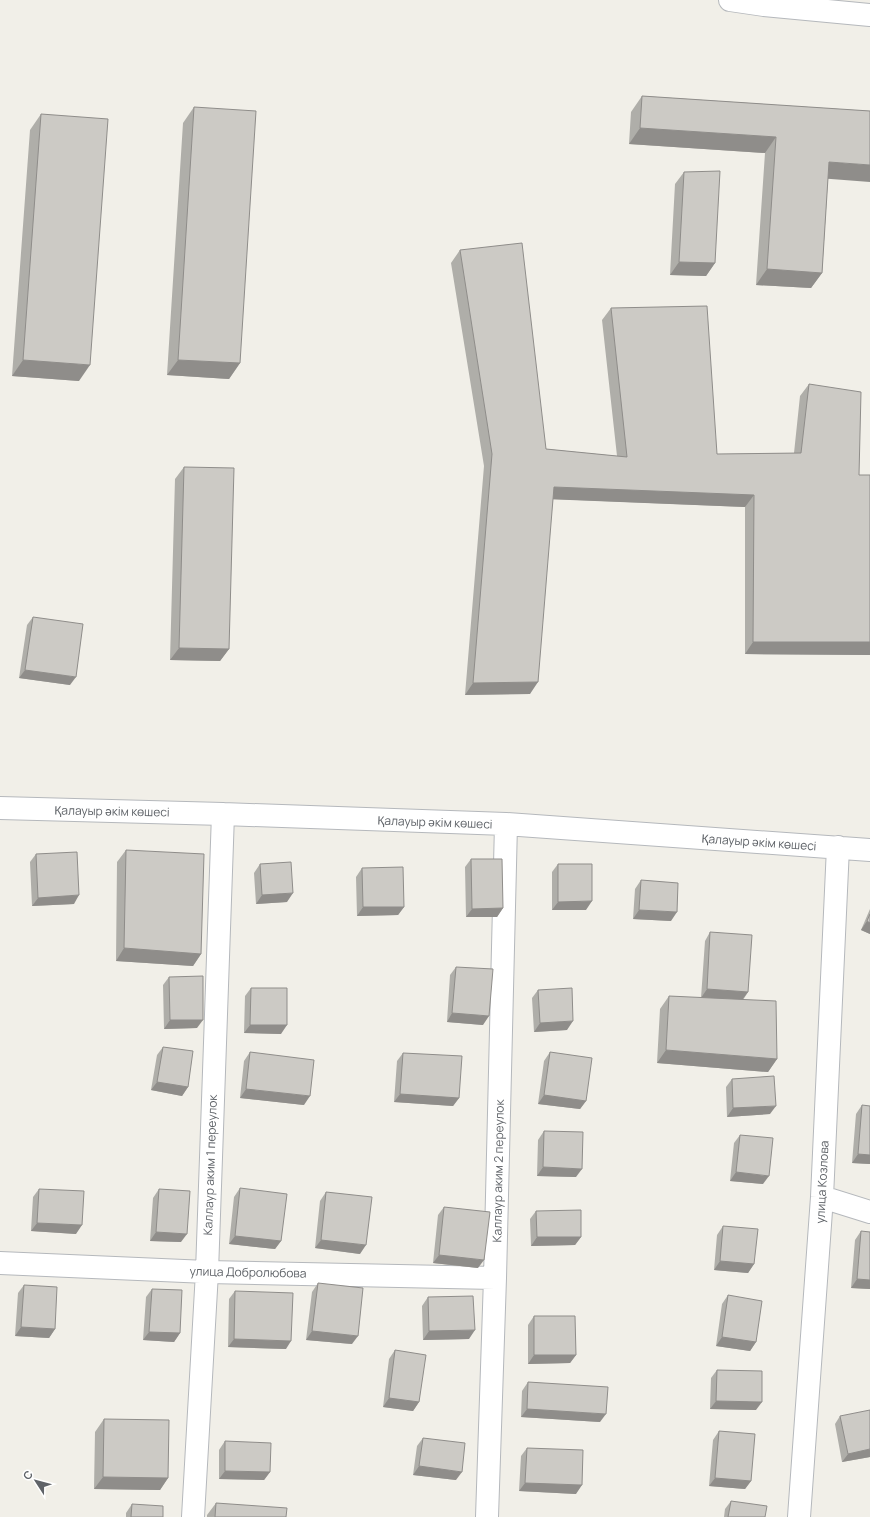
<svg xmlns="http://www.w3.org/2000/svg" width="870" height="1517" viewBox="0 0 870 1517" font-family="Manrope,sans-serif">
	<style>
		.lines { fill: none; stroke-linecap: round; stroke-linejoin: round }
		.minor-casing { stroke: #b5b8bc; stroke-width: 24 }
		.minor { stroke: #fff; stroke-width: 22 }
		.wall { fill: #afaea9 }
		.shaded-wall { fill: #8f8d8a }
		.building { fill: #cccac5; stroke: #8f8d8a }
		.labels { text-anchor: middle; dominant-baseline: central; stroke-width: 4; stroke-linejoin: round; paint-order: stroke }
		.street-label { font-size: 12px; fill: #5f6368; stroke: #fff }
	</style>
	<rect width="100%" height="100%" fill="#f1efe8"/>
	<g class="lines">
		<defs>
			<path id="minor" d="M730,0L764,5L870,15
				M0,808L223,814L506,824L870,850
				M822,1197L870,1212
				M0,1263L207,1272L495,1278
				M193,1517L207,1272L223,814
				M487,1517L495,1278L506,824
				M799,1517L822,1197L838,847"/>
		</defs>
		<use href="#minor" class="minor-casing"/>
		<use href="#minor" class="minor"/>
	</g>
	<path class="wall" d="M642,96L870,111L828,179L822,273L811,288L756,285L765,153L629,144L631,112Z
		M194,107L240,363L229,379L167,375L183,123Z
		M41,114L79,381L12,376L30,130Z
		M684,172L715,263L706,276L670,275L675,184Z
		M460,250L546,449L617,456L602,320L611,308L717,454L794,453L800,396L809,384L859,475L870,655L745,654V507L553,499L530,694L465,695L484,466L451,263Z
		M184,467L229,649L220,661L170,660L175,479Z
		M33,617L70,685L19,678L27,625Z
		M126,850L201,954L193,966L116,961L117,862Z
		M36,854L74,904L32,906L30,862Z
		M471,859L503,908L497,917H466L465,867Z
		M260,864L287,902L256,904L254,873Z
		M558,864L586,910H552V872Z
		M362,868L404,907L398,915L357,916L356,877Z
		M641,880L671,921L633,919L635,889Z
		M870,909V934L861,930Z
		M710,932L748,992L743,1000L777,1059L768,1072L657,1063L660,1009L669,996L701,998L705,941Z
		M456,967L483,1025L447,1022L450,975Z
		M169,977L197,1028L164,1029L163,985Z
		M251,988L281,1034L244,1033L245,996Z
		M538,990L567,1030L534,1032L532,998Z
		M163,1047L188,1087L182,1096L151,1090L157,1055Z
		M250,1052L304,1105L240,1098L244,1061Z
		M550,1052L586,1101L580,1109L538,1104L544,1061Z
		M403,1053L459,1098L453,1106L394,1102L397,1061Z
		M732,1079L770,1114L727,1117L726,1087Z
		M862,1105L870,1164L852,1163L856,1114Z
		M544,1131L576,1177L537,1176L538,1140Z
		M740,1135L763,1184L730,1181L734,1143Z
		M240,1188L281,1241L275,1249L229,1244L234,1197Z
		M39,1189L76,1234L31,1231L33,1197Z
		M159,1189L181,1242L150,1241L153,1198Z
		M326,1192L360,1254L315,1248L320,1201Z
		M444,1207L478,1268L433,1263L438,1215Z
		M536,1211L581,1237L575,1245L531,1246L530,1219Z
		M723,1226L754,1264L748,1273L714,1270L717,1235Z
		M861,1231L870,1289L851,1288L855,1240Z
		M318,1283L352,1344L306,1340L312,1292Z
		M24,1285L55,1329L49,1338L15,1336L18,1293Z
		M152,1289L180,1333L174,1342L143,1340L146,1297Z
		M235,1291L286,1349L228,1347L229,1299Z
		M728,1295L756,1342L750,1351L716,1346L722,1304Z
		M428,1297L469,1339L423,1340L422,1306Z
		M534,1316L576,1355L570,1363L528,1364V1325Z
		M395,1350L419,1402L413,1411L383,1407L389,1359Z
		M717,1370L756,1410L710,1409L711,1378Z
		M528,1382L600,1422L521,1417L522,1391Z
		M840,1416L870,1457L842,1462L835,1424Z
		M104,1419L168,1478L160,1490L94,1489L95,1432Z
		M719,1431L751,1481L745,1489L709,1486L713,1440Z
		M423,1438L456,1480L413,1475L417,1446Z
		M225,1441L270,1472L264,1480L219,1479V1450Z
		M527,1448L576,1494L519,1491L521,1456Z
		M731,1501L765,1517H724L725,1509Z
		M216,1503L286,1517H207V1515Z
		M132,1504L163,1517H126V1513Z"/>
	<path class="shaded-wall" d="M640,128L776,137L765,153L629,144Z
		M829,162L870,165V182L818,178Z
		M679,262L715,263L706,276L670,275Z
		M767,269L822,273L811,288L756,285Z
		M23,360L90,365L79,381L12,376Z
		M178,360L240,363L229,379L167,375Z
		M554,487L754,495L745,507L545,499Z
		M753,642H870V655L745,654Z
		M179,648L229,649L220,661L170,660Z
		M25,670L76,677L70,685L19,678Z
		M538,682L530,694L465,695L473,683Z
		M293,893L287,902L256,904L262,895Z
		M79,895L74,904L32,906L38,898Z
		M592,901L586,910H552L558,902Z
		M363,907H404L398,915L357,916Z
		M503,908L497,917H466L472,909Z
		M639,910L677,912L671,921L633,919Z
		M867,921L870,923V934L861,930Z
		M124,948L201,954L193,966L116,961Z
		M707,989L748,992L742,1000L701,998Z
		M452,1013L489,1016L483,1025L447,1022Z
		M170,1020H203L197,1028L164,1029Z
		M573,1021L567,1030L534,1032L540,1023Z
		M250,1025H287L281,1034L244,1033Z
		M666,1050L777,1059L768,1072L657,1063Z
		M157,1082L188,1087L182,1096L151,1090Z
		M246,1089L310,1096L304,1105L240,1098Z
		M400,1094L459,1098L453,1106L394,1102Z
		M544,1095L586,1101L580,1109L538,1104Z
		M776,1106L770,1114L727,1117L733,1108Z
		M858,1154L870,1155V1164L852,1163Z
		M543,1167L582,1169L576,1177L537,1176Z
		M736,1172L769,1176L763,1184L730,1181Z
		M37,1223L82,1225L76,1234L31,1231Z
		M156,1232L187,1234L181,1242L150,1241Z
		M235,1236L281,1241L275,1249L229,1244Z
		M537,1237H581L575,1245L531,1246Z
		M321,1240L366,1245L360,1254L315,1248Z
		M439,1255L484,1260L478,1268L433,1263Z
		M720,1261L754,1264L748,1273L714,1270Z
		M857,1279L870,1280V1289L851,1288Z
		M21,1327L55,1329L49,1338L15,1336Z
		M475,1330L469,1339L423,1340L429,1331Z
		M312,1331L358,1336L352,1344L306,1340Z
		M149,1332L180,1333L174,1342L143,1340Z
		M722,1337L756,1342L750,1351L716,1346Z
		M234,1339L291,1341L286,1349L228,1347Z
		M534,1355H576L570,1363L528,1364Z
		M389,1398L419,1402L413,1411L383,1407Z
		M716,1401L762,1402L756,1410L710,1409Z
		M527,1409L606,1414L600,1422L521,1417Z
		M870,1449V1457L842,1462L848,1454Z
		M419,1466L462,1472L456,1480L413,1475Z
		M225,1471L270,1472L264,1480L219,1479Z
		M103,1477L168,1478L160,1490L94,1489Z
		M715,1478L751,1481L745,1489L709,1486Z
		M525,1483L582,1485L576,1494L519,1491Z"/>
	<path class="building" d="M642,96L870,111V165L829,162L822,273L767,269L776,137L640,128Z
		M194,107L256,111L240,363L178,360Z
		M41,114L108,119L90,365L23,360Z
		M720,171L715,263L679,262L684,172Z
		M522,243L546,449L627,457L611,308L707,306L717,454L801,453L809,384L861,392L859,475H870V642H753L754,495L554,487L538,682L473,683L492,454L460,250Z
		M184,467L234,468L229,649L179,648Z
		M33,617L83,624L76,677L25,670Z
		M126,850L204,854L201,954L124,948Z
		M77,852L79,895L38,898L36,854Z
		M471,859H502L503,908L472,909Z
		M291,862L293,893L262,895L260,864Z
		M558,864H592V901L558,902Z
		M403,867L404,907H363L362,868Z
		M641,880L678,883L677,912L639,910Z
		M870,914V923L867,921Z
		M710,932L752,935L748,992L707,989Z
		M456,967L493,969L489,1016L452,1013Z
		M203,976V1020H170L169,977Z
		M251,988H287V1025H250Z
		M572,988L573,1021L540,1023L538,990Z
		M669,996L776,1001L777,1059L666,1050Z
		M163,1047L193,1051L188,1087L157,1082Z
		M250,1052L314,1060L310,1096L246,1089Z
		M550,1052L592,1058L586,1101L544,1095Z
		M403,1053L462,1056L459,1098L400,1094Z
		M774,1076L776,1106L733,1108L732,1079Z
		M862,1105L870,1106V1155L858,1154Z
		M544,1131L583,1132L582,1169L543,1167Z
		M740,1135L773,1138L769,1176L736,1172Z
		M240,1188L287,1194L281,1241L235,1236Z
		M39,1189L84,1191L82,1225L37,1223Z
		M159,1189L190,1191L187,1234L156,1232Z
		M326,1192L372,1197L366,1245L321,1240Z
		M444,1207L490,1212L484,1260L439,1255Z
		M581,1210V1237H537L536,1211Z
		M723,1226L758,1229L754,1264L720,1261Z
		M861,1231L870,1232V1280L857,1279Z
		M318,1283L363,1288L358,1336L312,1331Z
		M24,1285L57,1287L55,1329L21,1327Z
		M152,1289L182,1290L180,1333L149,1332Z
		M235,1291L293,1293L291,1341L234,1339Z
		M728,1295L762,1301L756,1342L722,1337Z
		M473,1296L475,1330L429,1331L428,1297Z
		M534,1316H575L576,1355H534Z
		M395,1350L426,1355L419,1402L389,1398Z
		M717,1370L762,1371V1402L716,1401Z
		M528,1382L608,1387L606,1414L527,1409Z
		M870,1410V1449L848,1454L840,1416Z
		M104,1419L169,1420L168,1478L103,1477Z
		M719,1431L755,1434L751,1481L715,1478Z
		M423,1438L465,1443L462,1472L419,1466Z
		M225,1441L271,1443L270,1472L225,1471Z
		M527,1448L583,1450L582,1485L525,1483Z
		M731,1501L767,1506L765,1517H728Z
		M216,1503L287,1508L286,1517H215Z
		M132,1504L163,1506V1517H131Z"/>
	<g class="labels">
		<g class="street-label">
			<text transform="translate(112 811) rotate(1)">Қалауыр әкім көшесі</text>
			<text transform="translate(435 822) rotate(2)">Қалауыр әкім көшесі</text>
			<text transform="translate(759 842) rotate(4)">Қалауыр әкім көшесі</text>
			<text transform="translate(210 1165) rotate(-88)">Каллаур аким 1 переулок</text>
			<text transform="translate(498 1171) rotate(-89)">Каллаур аким 2 переулок</text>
			<text transform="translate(822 1182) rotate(-87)">улица Козлова</text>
			<text transform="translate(248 1272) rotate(1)">улица Добролюбова</text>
		</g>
	</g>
	<g transform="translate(36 1481) rotate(306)" stroke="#ffffff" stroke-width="3" paint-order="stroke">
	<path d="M0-3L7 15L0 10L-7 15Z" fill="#5f6368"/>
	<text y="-6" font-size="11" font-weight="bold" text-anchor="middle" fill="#5f6368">С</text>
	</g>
</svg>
